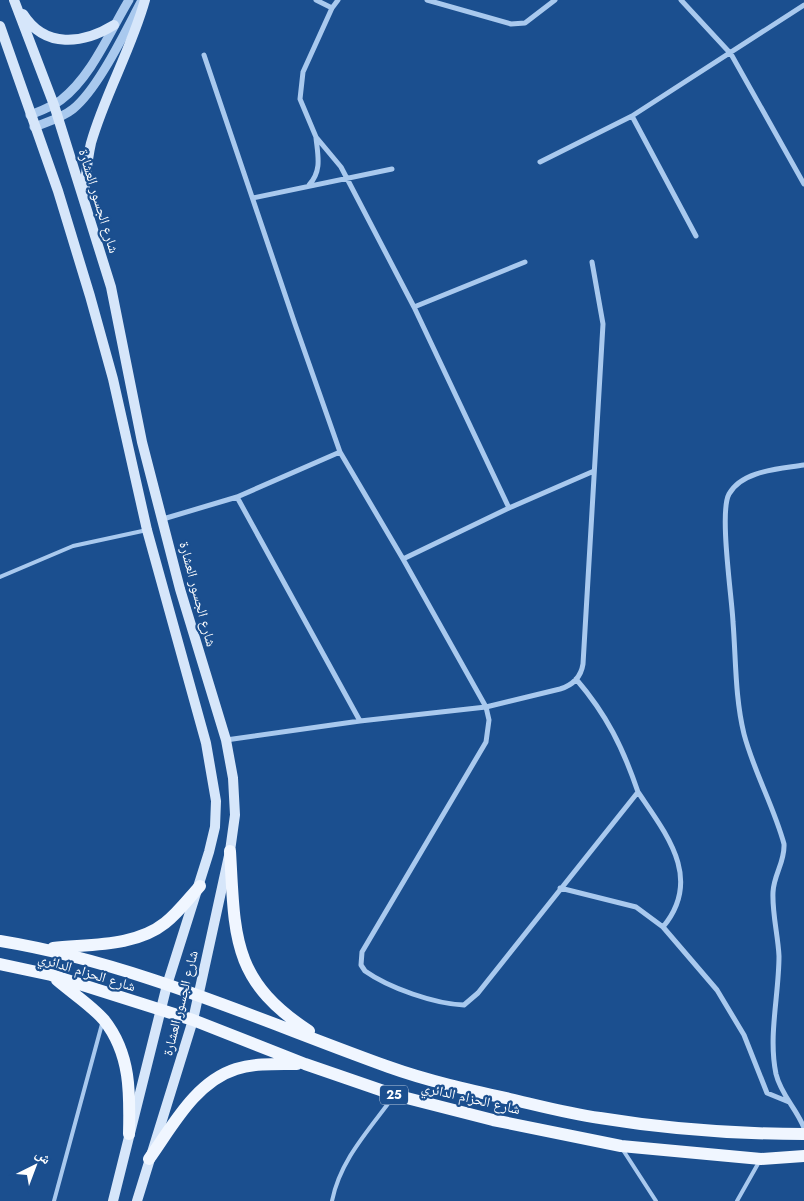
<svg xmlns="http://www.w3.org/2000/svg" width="804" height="1201" viewBox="0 0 804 1201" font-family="Jost,'Noto Naskh Arabic',sans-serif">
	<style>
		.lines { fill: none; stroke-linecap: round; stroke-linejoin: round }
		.service { stroke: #a9c9ee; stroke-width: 4 }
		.minor { stroke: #a9c9ee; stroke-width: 5 }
		.tertiary { stroke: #a9c9ee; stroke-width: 9 }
		.secondary { stroke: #d6e6fa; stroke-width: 10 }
		.primary { stroke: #f0f6ff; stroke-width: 12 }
		.labels { text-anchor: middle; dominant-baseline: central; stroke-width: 4.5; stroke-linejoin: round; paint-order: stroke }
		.shield { fill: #1b4f8f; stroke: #bbcadd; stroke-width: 1 }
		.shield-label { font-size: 12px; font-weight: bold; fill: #fff }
		.street-label { font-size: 14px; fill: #fff; stroke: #1b4f8f }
	</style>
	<rect width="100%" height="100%" fill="#1b4f8f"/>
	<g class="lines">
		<path class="service" d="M0,577L73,546L147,530
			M623,1150L656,1201
			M54,1201L102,1024
			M332,1201C340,1160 369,1130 393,1097
			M737,1201L759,1162"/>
		<path class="minor" d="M316,0L332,8
			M338,0L332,8L303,72L300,99L316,137L341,167L414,307L509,508
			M427,0L511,24L525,23L555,0
			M681,0L731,54L804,184
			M204,55L295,324L340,452L403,559L486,707L489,720L486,742L362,952L361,965L365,971C389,988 435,1004 464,1005L478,993L638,792C623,748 607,715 576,679
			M632,116L696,236
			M540,162L632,116L804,5
			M309,185C322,171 318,156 316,138
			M253,198L392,169
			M414,307L525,262
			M804,465C781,469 742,470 729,494C719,512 732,598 733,622C736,660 735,697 744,734C754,772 774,807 784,844C785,862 774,874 773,892C772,913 778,935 779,956C779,995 768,1036 776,1074C781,1095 797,1109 804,1128
			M237,497L360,721
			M163,519L237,497L340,452
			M403,559L509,508L594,471
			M226,740L360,721L486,707L560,689C573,685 581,677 583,664L603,324L592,262
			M638,792C667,835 703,879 663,927
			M560,888L636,907L663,927L717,990L744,1035L767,1093L789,1102"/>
		<path class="tertiary" d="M30,115C40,111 52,107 61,100C92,76 109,33 129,0
			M34,127C47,122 62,118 73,109C98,89 125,32 141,2"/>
		<path class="secondary" d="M14,0L54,105L111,287L142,442L180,589L226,740L233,778L235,815L230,851L193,1020L137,1201
			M23,14C45,49 83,44 114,25
			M0,26L58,191L90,296L113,379L147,530L206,743L216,801L215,827L209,852L167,985L113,1201
			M84,193C86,176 87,160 91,143C105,94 131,50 145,0"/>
		<path class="primary" d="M230,851C235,936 231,980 309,1031
			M0,941C135,963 261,1021 389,1067C428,1081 469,1090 510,1099C540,1106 570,1114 600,1118C667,1129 736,1134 804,1134
			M53,948C89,944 135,947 165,923C178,913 189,898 200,886
			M0,964L51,975L193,1020L305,1064L395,1095L493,1120L621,1146L761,1159L804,1156
			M57,980C72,993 91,1005 104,1020C131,1054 130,1094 129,1134
			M149,1159C172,1127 195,1082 236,1069C255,1063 277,1064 297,1064"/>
	</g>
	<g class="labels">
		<rect class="shield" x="380" y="1085.5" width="28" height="19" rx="4"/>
		<g class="shield-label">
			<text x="394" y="1095">25</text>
		</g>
		<g class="street-label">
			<text transform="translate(99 201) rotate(73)">شارع الجسور العشارة</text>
			<text transform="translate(198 594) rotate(75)">شارع الجسور العشارة</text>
			<text transform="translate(87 972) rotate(17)">شارع الحزام الدائري</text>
			<text transform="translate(180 1003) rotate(-76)">شارع الجسور العشارة</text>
			<text transform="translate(471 1098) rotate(13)">شارع الحزام الدائري</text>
		</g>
	</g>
	<g transform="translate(35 1166) rotate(42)" stroke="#1b4f8f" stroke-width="4" paint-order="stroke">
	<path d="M0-4L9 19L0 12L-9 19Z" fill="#ffffff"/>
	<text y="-8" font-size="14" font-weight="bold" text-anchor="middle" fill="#ffffff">ش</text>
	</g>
</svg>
